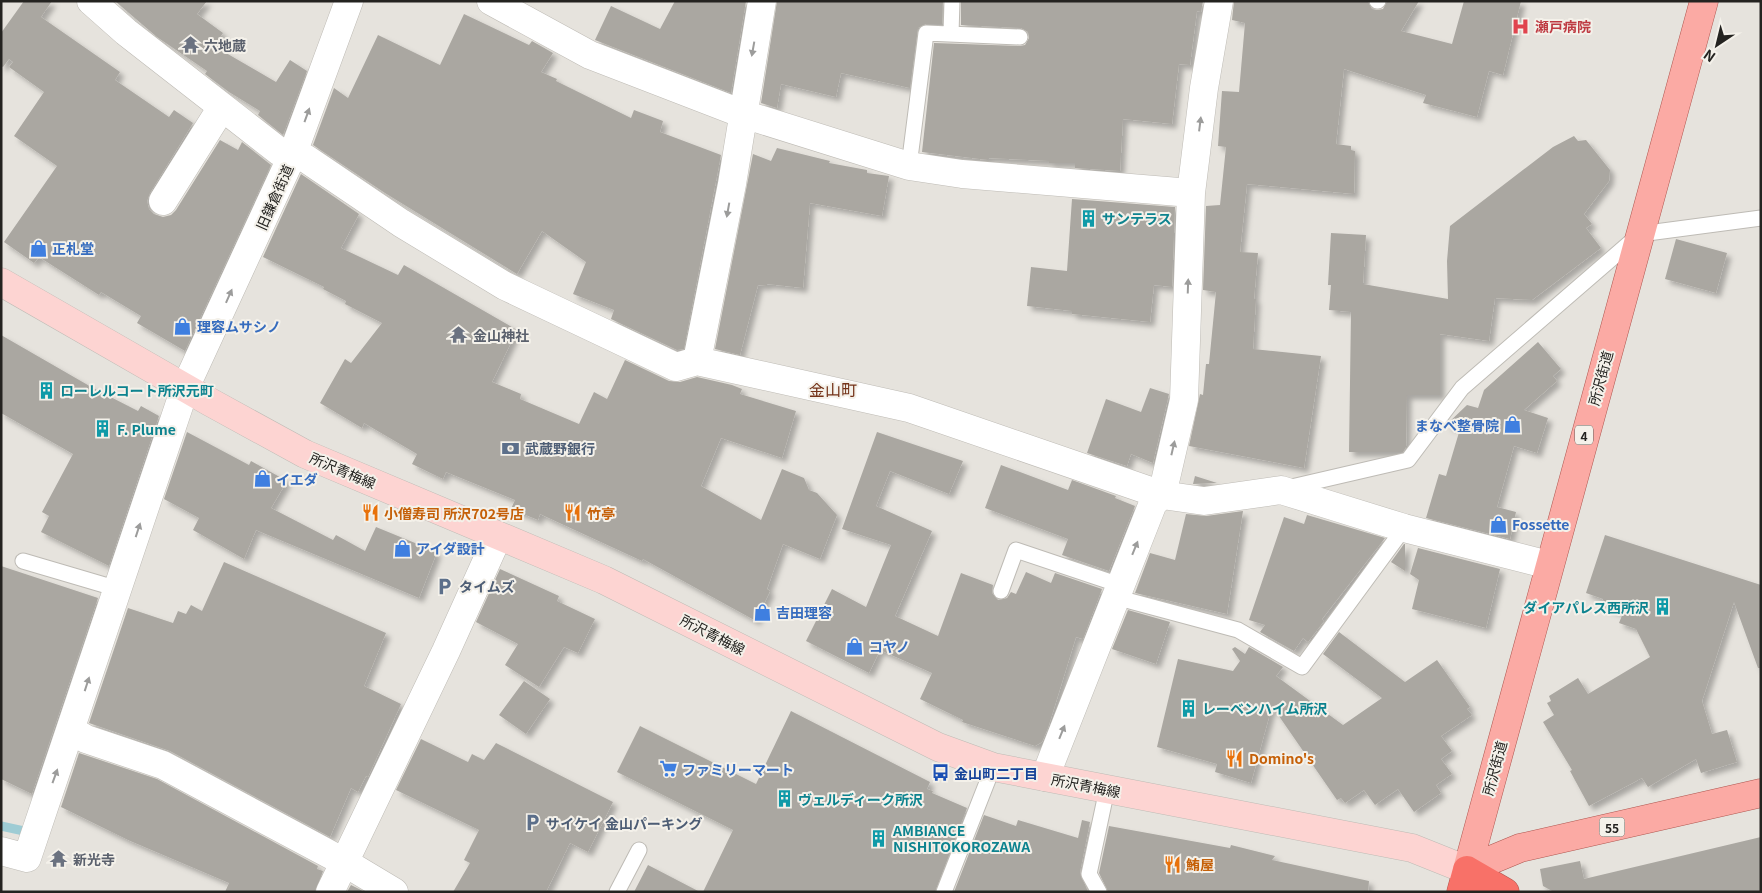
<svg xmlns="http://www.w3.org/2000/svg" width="1762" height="893" viewBox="0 0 1762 893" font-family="Georgia,'Noto Sans JP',serif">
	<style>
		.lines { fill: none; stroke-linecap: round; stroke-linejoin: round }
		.stream { stroke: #9eccd4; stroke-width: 9 }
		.building { fill: #aaa7a1; filter: url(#shadow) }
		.lane-casing { stroke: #bebbb5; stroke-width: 17 }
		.street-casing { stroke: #bebbb5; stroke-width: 29 }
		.secondary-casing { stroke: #bebbb5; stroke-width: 29 }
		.primary-casing { stroke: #ae564f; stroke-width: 29 }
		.highway-casing { stroke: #ae564f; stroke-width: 29 }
		.lane { stroke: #fff; stroke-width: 15 }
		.street { stroke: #fff; stroke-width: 28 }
		.secondary { stroke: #fdd4d2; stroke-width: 28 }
		.primary { stroke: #fbaaa4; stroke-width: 28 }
		.highway { stroke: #f87168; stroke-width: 28 }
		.oneway { fill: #9c9c9b }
		.labels { text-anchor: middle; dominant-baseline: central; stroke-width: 4; stroke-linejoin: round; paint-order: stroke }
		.shield { fill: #f4f1ea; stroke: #62615d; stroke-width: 1 }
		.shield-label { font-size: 12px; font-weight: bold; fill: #242320 }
		.health-label { font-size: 14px; font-weight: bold; fill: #be3a42; stroke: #f4f1ea; text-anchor: start }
		.worship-label { font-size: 14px; font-weight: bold; fill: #5b616d; stroke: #f4f1ea; text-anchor: start }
		.street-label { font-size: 14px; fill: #242320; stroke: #f4f1ea }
		.culture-label { font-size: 14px; font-weight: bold; fill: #0d838f; stroke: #f4f1ea; text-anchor: start }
		.shop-label { font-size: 14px; font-weight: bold; fill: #366cbe; stroke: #f4f1ea; text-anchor: start }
		.service-label { font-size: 14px; font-weight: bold; fill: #4e5e75; stroke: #f4f1ea; text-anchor: start }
		.food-label { font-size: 14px; font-weight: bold; fill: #c56008; stroke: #f4f1ea; text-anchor: start }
		.transit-label { font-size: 14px; font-weight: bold; fill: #164399; stroke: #f4f1ea; text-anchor: start }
		.quarter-label { font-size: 16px; fill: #733218; stroke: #f4f1ea }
	</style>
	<defs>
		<filter id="shadow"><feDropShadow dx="4.5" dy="4.5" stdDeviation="2.5" flood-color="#0004"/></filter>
	</defs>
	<rect width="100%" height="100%" fill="#e6e3dd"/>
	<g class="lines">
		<path class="stream" d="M1,826L24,831"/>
	</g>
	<path class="building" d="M24,1H52L41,17L120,72L115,80L169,117L174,110L193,123L150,193L147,201L149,209L154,214L163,217L171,215L176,210L220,140L238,150L242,142L271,165L185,351L137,323L141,316L101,292L99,295L39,257L34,263L4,242L57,166L14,136L44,92L9,67L13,62L9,59L3,67L1,66V33Z
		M115,1H207L197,14L223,33L214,46L276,82L290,60L307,71L283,135L258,115L260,111L229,92L205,74L207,71L157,37Z
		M675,1H746L731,93L595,40L611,6L660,29Z
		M777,1H943L942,24H926L918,28L910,88L841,73L836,97L781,84L777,108L761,103Z
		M961,1H1203L1201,12L1197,11L1190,65L1179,64L1172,124L1123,119L1120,171L1075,168V163H1049V161L988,158V160L922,152L934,43L1020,46L1025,45L1029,38L1028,32L1021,28L961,25Z
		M1234,1H1368L1372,9L1377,10L1383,9L1387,1H1419L1401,31L1452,44L1464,1H1521L1503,75L1489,71L1477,117L1423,103L1426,95L1344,69L1336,144L1351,146V150L1355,151L1354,194L1247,184L1240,252L1258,253L1254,299H1256L1253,349L1321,356L1304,468L1189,446L1200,394L1203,395L1206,364H1209L1216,292L1203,290L1206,206L1220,205L1226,147L1218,146L1222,91L1239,92L1245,23L1232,20Z
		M464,14L529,45L532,41L553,53L541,72L557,79L556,81L631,118L634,110L663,121L660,132L721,155L684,349L677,350L611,319L614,310L573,294L586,262L542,231L517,274L385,193L313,145L334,88L348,98L378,35L440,65Z
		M1574,136L1578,141L1586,140L1610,170L1609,181L1584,214L1592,224L1586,228L1601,248L1532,300L1495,298L1489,341L1440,334V395H1407L1406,447L1403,452H1349L1351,312L1329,310L1331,285H1328L1331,233L1366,235L1363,284L1448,299L1447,261L1450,226L1553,147Z
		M777,148L830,161L829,163L867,170V173L889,176L882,216L810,203L803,288L767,284V286L758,285L740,355L715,349L753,154L771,161Z
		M301,174L359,214L341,248L398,275L404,265L517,330L492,382L521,394L520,399L579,424L594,392L607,399L625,360L669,381L680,382L697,377L732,385L742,389L740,394L796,411L782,458L721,438L701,486L761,520L782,469L804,478L809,490L817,493L837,515L820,559L783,544L767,589L770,591L756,621L643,559L642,561L540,514L538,520L511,509L515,500L446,472L443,479L412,464L417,454L364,423L362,428L320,403L345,359L351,363L382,323L345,304L346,301L323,289L324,287L263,257Z
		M1072,199L1175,207L1172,287L1154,285L1150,322L1072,314V311L1027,306L1031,267L1067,271Z
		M1676,239L1727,253L1716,293L1665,279Z
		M1,335L93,388L138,411L141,406L159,416L109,566L41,532L49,516L42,512L73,454L1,413Z
		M1538,342L1561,369L1553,376L1557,381L1524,410L1548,418L1537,453L1514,446L1497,507L1516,512L1510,539L1426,518L1439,474L1446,476L1460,429L1446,425L1467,405L1478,408L1484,390Z
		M1150,388L1169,394L1153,463L1131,454L1127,466L1087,453L1106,399L1141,412Z
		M187,432L249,465L251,461L287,481L271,508L333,540L336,535L365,551L376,527L437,552L419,598L256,530L244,559L193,530L199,518L164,499Z
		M877,432L963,461L949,494L890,471L876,506L932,531L895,616L938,636L961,573L993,585L992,593L998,600L1007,598L1011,592L1016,594L1026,572L1051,583L1055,573L1102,589L1083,639L1076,637L1048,728L1042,742L1035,746L962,722L963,720L920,699L932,673L880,650L869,673L806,641L832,589L866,607L891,545L842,529Z
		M1001,465L1068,490L1072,480L1116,496L1115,498L1135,506L1109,571L1062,555L1068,539L985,508Z
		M1195,476L1217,483L1193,484Z
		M1243,511L1227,614L1135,593L1150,553L1175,560L1186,514L1206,516Z
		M1307,515L1385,538L1322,619L1324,621L1308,642L1303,638L1294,651L1260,632L1265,625L1249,620L1284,517L1304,524Z
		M1605,535L1761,585V668H1758L1734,602L1702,701L1712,734L1727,730L1737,762L1701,773L1696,759L1648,787L1642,778L1589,806L1570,771L1572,770L1543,722L1554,715L1547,703L1551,701L1549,696L1578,678L1588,694L1650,657L1636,629L1619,623L1623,613L1601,606L1603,599L1586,593Z
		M1404,544H1405V571L1391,562Z
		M1418,548L1500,569L1486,628L1412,609L1419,580L1410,574Z
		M224,562L386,633L364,686L401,704L368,777L366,776L358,792L351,788L330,837L170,751L89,723L128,608L173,623L178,611L186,614L191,605L202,611Z
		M1,566L98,598L32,794L1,779Z
		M500,569L559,596L557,601L595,619L578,653L564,647L539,687L505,665L518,644L476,622Z
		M1128,610L1170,622L1156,664L1112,649Z
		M1339,632L1405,682L1437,660L1470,707L1467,709L1472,715L1441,736L1452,751L1441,759L1452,774L1436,785L1441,793L1414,812L1398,789L1375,805L1364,790L1345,803L1341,798L1337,800L1272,706L1251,783L1215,772L1217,764L1157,747L1178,659L1233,671L1240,661L1232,649L1235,647L1245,654L1249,647L1283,667L1276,676L1343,725L1382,698L1323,654Z
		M524,681L550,699L526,734L499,715Z
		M791,711L930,782L927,789L933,791L932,793L967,808L935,892H703L733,830L617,772L640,726L756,784Z
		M421,739L468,762L472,754L484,760L496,743L613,802L588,852L570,843L546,892H453L470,863L464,860L479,830L396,790Z
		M79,753L157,779L318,866L317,869L323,871L315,892H225L229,883L128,840L61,807Z
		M984,815L1016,826L1018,820L1078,838L1082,820L1090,822L1080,872L1088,892H954Z
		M1109,826L1230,848L1231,845L1275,856L1272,860L1369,881L1368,892H1108L1099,873Z
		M1761,837V892H1554L1543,886L1540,869L1580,861L1584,879Z
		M648,865L700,892H634Z
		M351,885L361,890L363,892H347Z"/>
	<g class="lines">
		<defs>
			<path id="lane" d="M1377,1H1378
				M951,34L952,1
				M909,166L926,33L1020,37
				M1287,488L1408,460L1462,388L1640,234L1761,218
				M23,561L118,589
				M1001,591L1016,550L1120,585
				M1115,597L1238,630L1302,667L1404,528
				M617,892L639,850
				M944,892L993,767
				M1099,892L1089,874L1107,789"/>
			<path id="street" d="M91,1L126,32L280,152L305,158L401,223L505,286L676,367L697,361L909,408L1162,495L1204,501L1281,490L1404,528L1549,565
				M491,1L590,55L743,114L909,166L962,174L1191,193
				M163,201L222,107
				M697,361L732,184L762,1
				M71,730L86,739L163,765L344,862L394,892
				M1045,777L1153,503L1162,495L1184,400L1191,193L1204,88L1219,1
				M1,851L27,858L185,388L292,156L349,1
				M330,892L446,651L498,536"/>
			<path id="secondary" d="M1,282L210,402L305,454L604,580L938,747L993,767L1412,848L1467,870"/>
			<path id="primary" d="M1467,870L1704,1
				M1467,870L1520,848L1761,793"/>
			<path id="highway" d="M1461,892L1467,870L1505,892"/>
		</defs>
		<use href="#lane" class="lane-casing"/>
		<use href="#street" class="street-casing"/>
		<use href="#secondary" class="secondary-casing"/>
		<use href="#primary" class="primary-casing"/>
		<use href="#highway" class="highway-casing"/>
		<use href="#lane" class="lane"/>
		<use href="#street" class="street"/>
		<use href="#secondary" class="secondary"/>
		<use href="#primary" class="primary"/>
		<use href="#highway" class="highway"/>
	</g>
	<defs><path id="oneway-solid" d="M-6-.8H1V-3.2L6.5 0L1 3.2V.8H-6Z" transform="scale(1.25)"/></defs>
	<g class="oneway">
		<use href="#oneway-solid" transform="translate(753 49) rotate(100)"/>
		<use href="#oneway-solid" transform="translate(307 115) rotate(-70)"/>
		<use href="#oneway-solid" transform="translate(1200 124) rotate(-83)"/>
		<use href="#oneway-solid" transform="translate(728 210) rotate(100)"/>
		<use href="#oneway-solid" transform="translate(1188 286) rotate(-88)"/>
		<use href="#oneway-solid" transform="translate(229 296) rotate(-66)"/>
		<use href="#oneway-solid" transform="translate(1173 448) rotate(-77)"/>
		<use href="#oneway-solid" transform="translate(138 530) rotate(-72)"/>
		<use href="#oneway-solid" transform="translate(1135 548) rotate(-68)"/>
		<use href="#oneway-solid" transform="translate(87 684) rotate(-72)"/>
		<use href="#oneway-solid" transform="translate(1062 732) rotate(-68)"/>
		<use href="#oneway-solid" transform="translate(55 776) rotate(-70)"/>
	</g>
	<defs>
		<symbol id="hospital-bare" viewBox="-9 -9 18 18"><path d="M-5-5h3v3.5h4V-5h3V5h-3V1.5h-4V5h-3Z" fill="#e0444e" stroke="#f4f1ea" stroke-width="2.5" paint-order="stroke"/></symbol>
		<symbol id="temple-bare" viewBox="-9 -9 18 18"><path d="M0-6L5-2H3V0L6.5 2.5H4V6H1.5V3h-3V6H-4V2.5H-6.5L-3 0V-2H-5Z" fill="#6b7280" stroke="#f4f1ea" stroke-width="2.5" paint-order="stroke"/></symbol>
		<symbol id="building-bare" viewBox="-9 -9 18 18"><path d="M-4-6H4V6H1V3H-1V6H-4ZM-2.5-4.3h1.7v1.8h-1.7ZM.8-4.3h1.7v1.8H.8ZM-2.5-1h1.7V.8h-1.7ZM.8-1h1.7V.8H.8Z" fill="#0f9aa8" stroke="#f4f1ea" stroke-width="2.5" paint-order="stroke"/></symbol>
		<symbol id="shop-bare" viewBox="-9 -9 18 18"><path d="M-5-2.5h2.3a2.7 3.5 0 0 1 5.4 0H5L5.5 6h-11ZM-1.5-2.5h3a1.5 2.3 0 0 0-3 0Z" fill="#3f7fe0" stroke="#f4f1ea" stroke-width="2.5" paint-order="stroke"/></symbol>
		<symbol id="bank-bare" viewBox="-9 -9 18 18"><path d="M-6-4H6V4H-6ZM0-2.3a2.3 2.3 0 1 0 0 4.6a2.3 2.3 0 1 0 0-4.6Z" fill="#5c6f8a" stroke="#f4f1ea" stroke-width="2.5" paint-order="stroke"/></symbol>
		<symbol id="restaurant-bare" viewBox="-9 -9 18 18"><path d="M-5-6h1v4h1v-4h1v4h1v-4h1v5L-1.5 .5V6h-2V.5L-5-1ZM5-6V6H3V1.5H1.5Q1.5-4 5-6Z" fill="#e8710a" stroke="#f4f1ea" stroke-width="2.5" paint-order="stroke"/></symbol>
		<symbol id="parking-bare" viewBox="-9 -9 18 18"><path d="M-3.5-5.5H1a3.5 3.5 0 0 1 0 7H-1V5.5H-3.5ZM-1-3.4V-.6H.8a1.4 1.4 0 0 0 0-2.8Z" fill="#5c6f8a" stroke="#f4f1ea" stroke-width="2.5" paint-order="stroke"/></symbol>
		<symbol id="supermarket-bare" viewBox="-9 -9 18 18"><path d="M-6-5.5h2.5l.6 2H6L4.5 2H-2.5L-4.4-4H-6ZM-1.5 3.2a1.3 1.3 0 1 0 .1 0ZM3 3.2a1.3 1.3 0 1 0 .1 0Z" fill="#3f7fe0" stroke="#f4f1ea" stroke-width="2.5" paint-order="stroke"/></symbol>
		<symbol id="bus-bare" viewBox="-9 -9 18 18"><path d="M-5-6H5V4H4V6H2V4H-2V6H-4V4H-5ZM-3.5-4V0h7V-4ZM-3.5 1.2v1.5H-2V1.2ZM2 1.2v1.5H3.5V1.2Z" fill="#1a4fb4" stroke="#f4f1ea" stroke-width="2.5" paint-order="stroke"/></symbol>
	</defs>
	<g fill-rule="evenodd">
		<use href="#hospital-bare" x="1508" y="14" width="25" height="25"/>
		<use href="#temple-bare" x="178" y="32" width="25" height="25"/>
		<use href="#building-bare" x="1076" y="206" width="25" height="25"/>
		<use href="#shop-bare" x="26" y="236" width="25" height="25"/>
		<use href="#shop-bare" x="170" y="314" width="25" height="25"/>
		<use href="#temple-bare" x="446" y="322" width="25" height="25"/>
		<use href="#building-bare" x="34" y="378" width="25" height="25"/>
		<use href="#shop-bare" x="1500" y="412" width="25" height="25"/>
		<use href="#building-bare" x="90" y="416" width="25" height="25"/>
		<use href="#bank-bare" x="498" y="436" width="25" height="25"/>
		<use href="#shop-bare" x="250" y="466" width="25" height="25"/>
		<use href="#restaurant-bare" x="358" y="500" width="25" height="25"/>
		<use href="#restaurant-bare" x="560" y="500" width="25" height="25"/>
		<use href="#shop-bare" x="1486" y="512" width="25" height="25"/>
		<use href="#shop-bare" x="390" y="536" width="25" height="25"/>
		<use href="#parking-bare" x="432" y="574" width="25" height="25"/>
		<use href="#building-bare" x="1650" y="594" width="25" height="25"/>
		<use href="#shop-bare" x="750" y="600" width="25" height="25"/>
		<use href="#shop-bare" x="842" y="634" width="25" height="25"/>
		<use href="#building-bare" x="1176" y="696" width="25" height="25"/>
		<use href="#restaurant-bare" x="1222" y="746" width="25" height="25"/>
		<use href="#supermarket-bare" x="656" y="756" width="25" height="25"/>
		<use href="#bus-bare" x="928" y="760" width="25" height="25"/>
		<use href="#building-bare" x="772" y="786" width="25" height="25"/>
		<use href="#parking-bare" x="520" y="810" width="25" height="25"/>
		<use href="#building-bare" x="866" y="826" width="25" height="25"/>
		<use href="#temple-bare" x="46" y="846" width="25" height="25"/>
		<use href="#restaurant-bare" x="1160" y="852" width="25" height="25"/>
	</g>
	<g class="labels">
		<g class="shield">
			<rect x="1575" y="425.5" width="18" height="19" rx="4"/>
			<rect x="1599.5" y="817.5" width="25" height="19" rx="4"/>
		</g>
		<g class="shield-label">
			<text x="1584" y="435">4</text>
			<text x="1612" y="827">55</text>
		</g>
		<g class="health-label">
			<text x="1535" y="26">瀬戸病院</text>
		</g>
		<g class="worship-label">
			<text x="204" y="45">六地蔵</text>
			<text x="473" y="335">金山神社</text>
			<text x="73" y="859">新光寺</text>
		</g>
		<g class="street-label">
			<text transform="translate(274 197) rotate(-66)">旧鎌倉街道</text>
			<text transform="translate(1600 378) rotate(-75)">所沢街道</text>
			<text transform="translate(343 470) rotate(23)">所沢青梅線</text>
			<text transform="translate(713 634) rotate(27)">所沢青梅線</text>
			<text transform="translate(1494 768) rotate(-75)">所沢街道</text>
			<text transform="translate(1086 785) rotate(11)">所沢青梅線</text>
		</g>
		<g class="culture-label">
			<text x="1102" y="218">サンテラス</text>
			<text x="60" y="390">ローレルコート所沢元町</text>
			<text x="117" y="429">F. Plume</text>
			<text x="1649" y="607" text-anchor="end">ダイアパレス西所沢</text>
			<text x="1202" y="708">レーベンハイム所沢</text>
			<text x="798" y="799">ヴェルディーク所沢</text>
			<text x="893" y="830">AMBIANCE<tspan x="893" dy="16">NISHITOKOROZAWA</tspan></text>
		</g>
		<g class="shop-label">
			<text x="52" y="248">正札堂</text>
			<text x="197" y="326">理容ムサシノ</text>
			<text x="1499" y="425" text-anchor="end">まなべ整骨院</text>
			<text x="276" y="479">イエダ</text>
			<text x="1512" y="524">Fossette</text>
			<text x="416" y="548">アイダ設計</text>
			<text x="776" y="612">吉田理容</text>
			<text x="869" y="646">コヤノ</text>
			<text x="682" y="769">ファミリーマート</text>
		</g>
		<g class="service-label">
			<text x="525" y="448">武蔵野銀行</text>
			<text x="459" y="586">タイムズ</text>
			<text x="546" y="823">サイケイ 金山パーキング</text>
		</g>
		<g class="food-label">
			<text x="384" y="513">小僧寿司 所沢702号店</text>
			<text x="587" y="513">竹亭</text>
			<text x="1249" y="758">Domino's</text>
			<text x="1186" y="864">鮪屋</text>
		</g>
		<g class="transit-label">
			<text x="954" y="773">金山町二丁目</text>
		</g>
		<g class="quarter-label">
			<text x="833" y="389">金山町</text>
		</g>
	</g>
	<rect width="1762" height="893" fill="none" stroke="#242320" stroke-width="5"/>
	<g transform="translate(1717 45) rotate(215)" stroke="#f4f1ea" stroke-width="4" paint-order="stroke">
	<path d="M0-4L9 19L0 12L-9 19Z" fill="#242320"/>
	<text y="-8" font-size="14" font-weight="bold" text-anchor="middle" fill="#242320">N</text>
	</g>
</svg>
